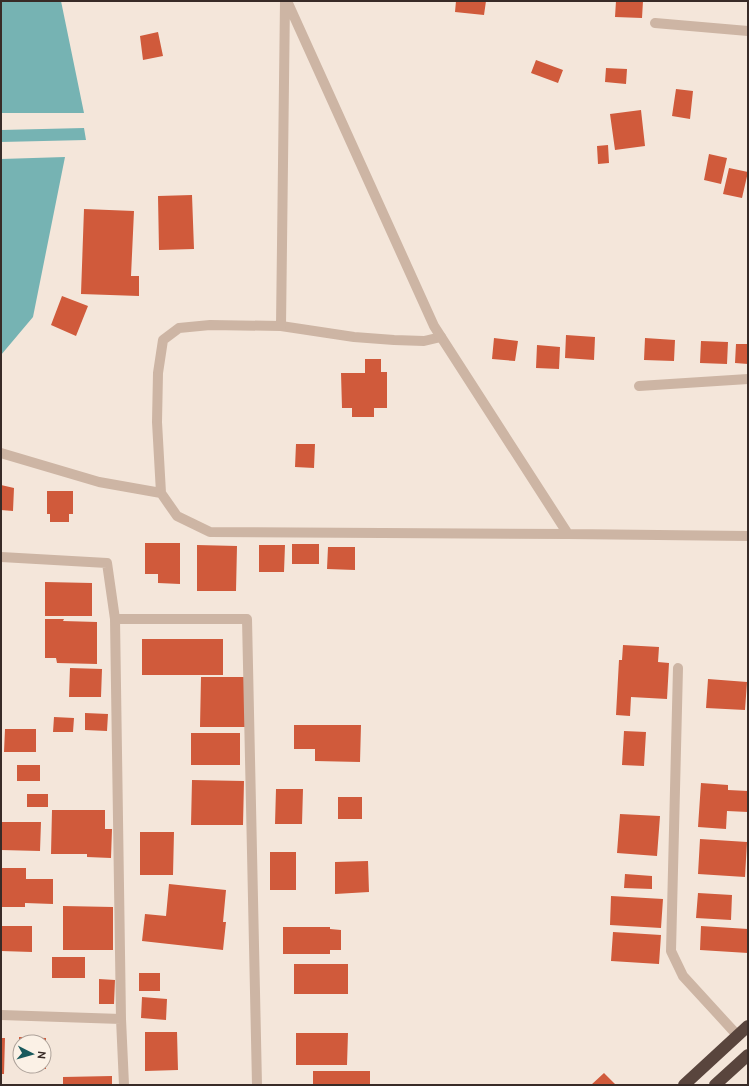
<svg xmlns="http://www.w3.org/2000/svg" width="749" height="1086" viewBox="0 0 749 1086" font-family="Cabin,sans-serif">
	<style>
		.water { fill: #76b3b3 }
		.building { fill: #d05a3b }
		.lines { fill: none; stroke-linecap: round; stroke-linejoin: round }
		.lane { stroke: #cdb5a4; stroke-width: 10 }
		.street { stroke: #cdb5a4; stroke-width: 10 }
		.highway { stroke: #59453d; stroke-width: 12 }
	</style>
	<rect width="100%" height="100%" fill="#f4e6da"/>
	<path class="water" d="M1,1H61L84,113H1Z
		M84,128L86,140L1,142V130Z
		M65,157L33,317L1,355V159Z"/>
	<path class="building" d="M456,1H486L484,15L455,12Z
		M616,1H643L642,18L615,17Z
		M158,32L163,56L143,60L140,36Z
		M536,60L563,70L558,83L531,73Z
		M606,68L627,69L626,84L605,82Z
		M676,89L693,91L690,119L672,116Z
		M641,110L645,146L615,150L610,114Z
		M608,145L609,163L598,164L597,146Z
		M709,154L727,158L721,184L704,180Z
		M729,168L748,172L742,198L723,194Z
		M192,195L194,249L159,250L158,196Z
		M84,209L134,211L131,276H139V296L81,294Z
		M62,296L88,306L76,336L51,325Z
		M566,335L595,337L594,360L565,358Z
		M494,338L518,341L515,361L492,359Z
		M645,338L675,340L674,361L644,360Z
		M701,341L728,342L727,364L700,363Z
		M736,344H748V364L735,363Z
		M537,345L560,347L559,369L536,368Z
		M365,359H381V372H387V408H374V417H352V408H342L341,373H365Z
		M296,444H315L314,468L295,467Z
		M1,485L14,488L13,511L1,510Z
		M47,491H73V514H69V522H50V514H47Z
		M145,543H180V584L158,583V574H145Z
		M292,544H319V564H292Z
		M197,545L237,546L236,591H197Z
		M259,545H285L284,572H259Z
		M328,547H355V570L327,569Z
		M45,582L92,583V616H45Z
		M45,619H64L63,621L97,622V664L57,663L56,658H45Z
		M142,639H223V675H142Z
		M623,645L659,647L658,662L669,663L667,699L631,697L630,716L616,715L619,660H622Z
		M70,668L102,669L101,697H69Z
		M201,677H245V727H200Z
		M708,679L747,682L745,710L706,708Z
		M85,713L108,714L107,731L85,730Z
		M54,717L74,718L73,732H53Z
		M294,725H361L360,762L315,761V749H294Z
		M5,729H36V752H4Z
		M624,731L646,732L644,766L622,765Z
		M191,733H240V765H191Z
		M17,765H40V781H17Z
		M192,780L244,781L243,825H191Z
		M701,783L728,785V790L748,791V812L727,811L726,829L698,827Z
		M276,789H303L302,824H275Z
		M27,794H48V807H27Z
		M338,797H362V819H338Z
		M52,810H105V829H112L111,858L87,857V854H51Z
		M620,814L660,816L657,856L617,853Z
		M1,822H41L40,851L1,850Z
		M140,832H174L173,875H140Z
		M700,839L747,842L745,877L698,874Z
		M270,852H296V890H270Z
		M368,861L369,892L335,894V862Z
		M1,868H26V879H53V904L25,903V907H1Z
		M625,874L652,876V889L624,888Z
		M169,884L226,890L223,922H226L223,950L142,941L145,914L166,916Z
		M698,893L732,895L731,920L696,918Z
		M611,896L663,899L661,928L610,925Z
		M63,906L113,907V950H63Z
		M1,926H32V952L1,951Z
		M701,926L748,929V953L700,950Z
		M283,927H330V929L341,930V950H330V954H283Z
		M613,932L661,935L659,964L611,961Z
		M52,957H85V978H52Z
		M294,964H348V994H294Z
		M139,973H160V991H139Z
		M99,979L115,980L114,1004H99Z
		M142,997L167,999L166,1020L141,1018Z
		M145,1032H177L178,1070L145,1071Z
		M296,1033H348L347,1065H296Z
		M19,1037L46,1038V1069L19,1068V1066H44V1042H19Z
		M1,1038H5L4,1074H1Z
		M313,1071H370V1085H313Z
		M604,1073L616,1085H591Z
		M112,1076V1085H63V1077Z"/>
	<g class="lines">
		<path class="lane" d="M281,326L354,337L394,340L424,341L441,337"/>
		<path class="street" d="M285,1L281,326L210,325L179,328L163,340L158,373L157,422L161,493L177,516L210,532L568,534
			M287,1L434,326L568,534L748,536
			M655,23L748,31
			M639,386L748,379
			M1,453L99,482L161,493
			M1,557L107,563L115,619L121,1019L124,1085
			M115,619H247L257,1085
			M678,668L671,951L683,976L738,1036
			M1,1015L121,1019"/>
		<path class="highway" d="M684,1085L748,1026
			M715,1085L748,1055"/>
	</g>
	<rect width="749" height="1086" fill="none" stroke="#382b27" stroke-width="4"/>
	<g transform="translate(32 1054) rotate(96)"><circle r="19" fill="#fbf1e6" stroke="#ada29a"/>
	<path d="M0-3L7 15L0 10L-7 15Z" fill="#195a5d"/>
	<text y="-6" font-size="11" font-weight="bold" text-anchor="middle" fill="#382b27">N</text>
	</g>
</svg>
